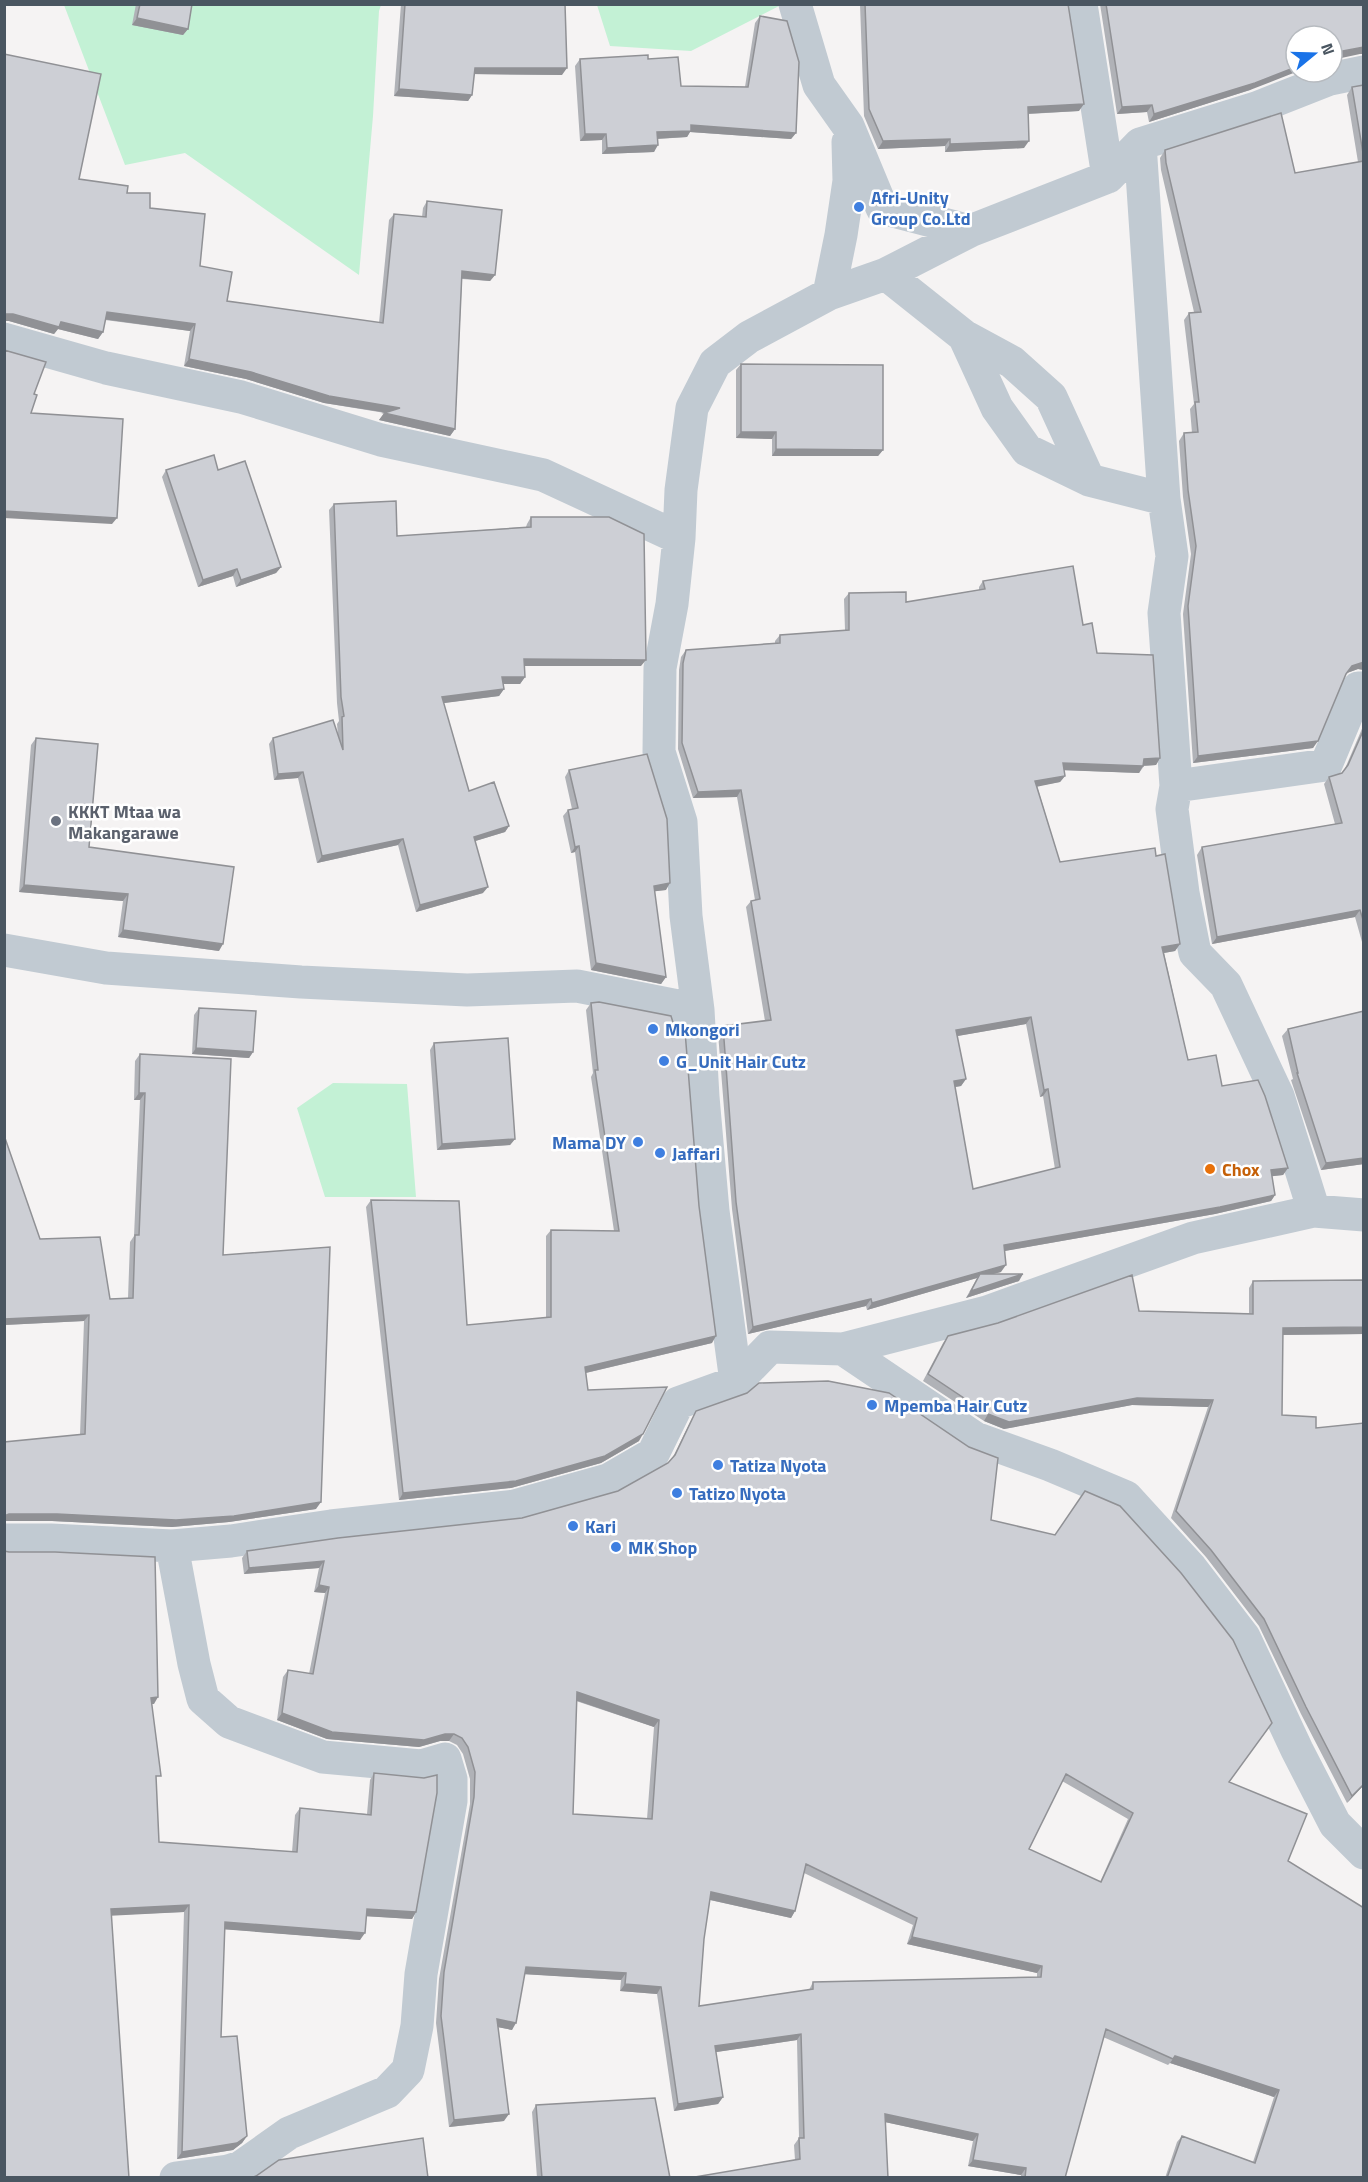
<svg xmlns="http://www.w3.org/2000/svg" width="1368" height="2182" viewBox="0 0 1368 2182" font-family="'Titillium Web',sans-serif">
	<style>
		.green { fill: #c3f1d5 }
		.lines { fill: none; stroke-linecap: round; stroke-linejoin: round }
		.minor { stroke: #c1cad2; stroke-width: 33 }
		.wall { fill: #b0b2b7; fill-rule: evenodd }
		.shaded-wall { fill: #909195 }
		.building { fill: #cdcfd5; stroke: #909195; stroke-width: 1.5; fill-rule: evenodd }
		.shop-dot { fill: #3f7fe0; stroke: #fff; stroke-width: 2 }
		.worship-dot { fill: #6b7280; stroke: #fff; stroke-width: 2 }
		.food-dot { fill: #e8710a; stroke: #fff; stroke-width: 2 }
		.labels { text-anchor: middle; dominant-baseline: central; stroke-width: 5; stroke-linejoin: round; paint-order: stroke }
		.shop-label { font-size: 18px; font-weight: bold; fill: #366cbe; stroke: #fff; text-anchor: start }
		.worship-label { font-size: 18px; font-weight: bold; fill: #5b616d; stroke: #fff; text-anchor: start }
		.food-label { font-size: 18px; font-weight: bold; fill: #c56008; stroke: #fff; text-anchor: start }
	</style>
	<rect width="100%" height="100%" fill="#f5f3f3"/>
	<path class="green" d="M64,5H381L379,11L373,116L359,275L185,153L125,165Z
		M597,5H781L691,51L610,46Z
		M333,1083L407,1084L416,1197H325L297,1108Z"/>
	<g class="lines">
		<path class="minor" d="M795,4L819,85L848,126L882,208L970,231
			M1081,4L1108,177
			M1140,144L1164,499L1172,556L1164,613L1176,786L1172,809L1183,893L1195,953L1226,985L1278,1096L1314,1211
			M886,274L964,336L997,408L1027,450L1089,480L1164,499
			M829,294L841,235L849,181L848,142
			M964,336L1012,362L1051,397L1089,480
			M4,339L106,368L241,397L381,440L543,475L679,538
			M1176,786L1326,765L1358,688H1364
			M4,950L106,968L301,982L467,990L577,986L698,1010
			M843,1349L975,1438L1050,1465L1126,1497L1191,1568L1244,1637L1297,1750L1335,1824L1364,1853
			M736,1382L713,1211L703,1097L698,1010L686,916L681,822L659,752L660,668L672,604L679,538L681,490L692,408L715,363L749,337L829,294L886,274L970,231L1108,177L1140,144L1256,108L1330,79L1364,72
			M4,1540H51L172,1546L231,1541L331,1526L515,1506L608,1480L653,1454L678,1403L736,1382L770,1347L843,1349L987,1312L1193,1238L1314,1211L1364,1215
			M172,1546L194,1664L203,1699L229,1722L323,1757L421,1766L445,1759L451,1779V1801L421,1974L417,2026L408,2070L387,2092L289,2133L241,2167L228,2171L176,2178"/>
	</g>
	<path class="wall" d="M136,4H192L188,29L183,35L132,25Z
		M401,4H565L562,75L474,74L472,95L468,101L394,96Z
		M860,4H1068L1079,111L1029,114L1024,148L945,152V146L878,149L864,116Z
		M1100,4H1364V54H1360L1332,36L1250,90L1149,122L1147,112L1117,114Z
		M760,16L796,133L791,139L690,132L687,137L658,139L654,152L602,154V140L580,141L575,66L580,59H648L681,86L745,87L755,23Z
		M1364,85V670L1358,669L1347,673L1345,675L1313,748L1193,763L1183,614L1191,554L1183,497L1179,441L1184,433H1192L1190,409L1194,404L1184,320L1189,313L1194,312L1161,170L1160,158L1165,150L1295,173L1358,162L1347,95L1352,87Z
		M79,179L127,193L150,208L200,266L227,301L379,323L389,220L394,214L422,217L423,208L427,201L495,275L490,281L462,279L455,429L450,436L379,420L385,413L324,403L246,379L184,366L190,331L105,320L103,332L98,339L58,329L54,334L9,321Z
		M741,364L883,450L878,456H772V439L736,438V370Z
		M166,470H218L281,567L276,573L236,587L233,576L198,587L162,477Z
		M334,504L397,536L526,527L527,524L531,517L641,666H524L525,677L520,684H503L504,689L499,696L443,703L469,791L509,826L505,832L475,841L483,893L416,912L398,845L317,863L298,778L274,780L269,744L273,738L338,735L337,724L339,721L337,703L329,510Z
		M983,581L1083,625L1097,653L1160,758L1156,765L1144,766L1139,773L1064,770L1065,776L1060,782L1037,786L1060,862L1156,856L1180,944L1175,951L1164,953L1188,1060L1222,1086L1288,1168L1283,1175L1272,1176L1275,1195L1271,1201L1215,1214L1004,1251L1001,1272L992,1274L1019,1281L966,1298L977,1278L867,1310L866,1306L748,1334L732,1209L718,1033L723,1026L765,1021L746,907L751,901L755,900L737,797L693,798L678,749L679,670L681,657L686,650L775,643V641L780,635L845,630L844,599L849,593L906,602L979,590V587ZM1026,1024L1040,1097L1043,1096L1055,1169L973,1189L955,1087L961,1086L966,1079L957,1036Z
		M1364,724V949L1355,917L1212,944L1197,855L1202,847L1335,824L1324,784L1329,777L1342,773L1344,771Z
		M36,738L89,847L219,951L118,937L123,901L19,892L31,745Z
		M569,770L666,890L654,891L666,977L661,984L591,970L575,852L571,853L563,816L568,810L572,809L565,777Z
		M591,1003L699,1206L712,1343L586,1373L588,1390L639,1441L601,1463L511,1488L399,1500L366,1207L371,1200L467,1325L546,1318V1236L551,1230L614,1231L591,1077L593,1073L586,1010Z
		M199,1008L253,1052L249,1058L192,1054L194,1015Z
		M1364,1011V1164L1321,1170L1291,1080L1293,1079L1282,1036L1288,1029Z
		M434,1043L515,1139L510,1145L437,1150L430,1050Z
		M140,1054L223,1255L316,1509L229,1522L172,1527L52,1521L80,1435L84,1321L4,1325V1138L40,1239L110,1299L128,1298L130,1242L134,1236L140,1100H134L135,1061Z
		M1253,1281L1364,1334L1282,1335V1415L1316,1428L1364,1423V1788L1362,1787L1347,1803L1301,1714L1259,1626L1206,1557L1171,1518L1208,1407L1132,1405L1004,1429L984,1421L923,1381L943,1343L948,1336L1139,1311L1249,1313V1288Z
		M696,1411L991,1520L1229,1782L1288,1861L1364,2178H1165L1177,2142L1182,2136L1253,2162L1274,2097L1170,2063L1168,2065L1103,2037L1065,2178H1021V2175L968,2166L973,2141L885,2122L888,2178L795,2160L794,2145L799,2138L797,2040L716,2052L723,2097L718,2104L674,2111L657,1994L620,1991L621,1980L525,1974L512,2030L498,2027L504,2121L449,2127L436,2023L439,1979L470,1804V1779L463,1754L457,1745L449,1741H440L419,1747L327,1739L277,1720L283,1677L288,1670L309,1674L325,1593L314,1592L319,1568L244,1574L242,1558L247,1551L522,1518L618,1491L668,1463L672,1459L692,1418ZM576,1701L654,1727L647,1819L573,1814ZM1062,1781L1128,1819L1100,1882L1029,1849ZM804,1873L913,1925L907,1944L1037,1973V1977L813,1982L809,1990L699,2006L704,1939L710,1900L791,1918L795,1911Z
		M4,1551L154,1704H152L159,1842L292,1852L295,1815L300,1808L367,1814L370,1780L374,1773L416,1912L412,1919L366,1916L360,1940L224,1929L221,2037L247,2136L242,2143L233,2150L177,2159L184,1912L111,1915Z
		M536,2105L670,2178H537L532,2112Z"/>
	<path class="shaded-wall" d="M137,18L188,29L183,35L132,25Z
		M1364,47V54H1360L1332,60V53Z
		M1296,67V72L1250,90L1149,122L1154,114Z
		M475,68H567L562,75L470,74Z
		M399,89L472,95L468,101L394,96Z
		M1084,104L1079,111L1023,114L1028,107Z
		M1152,105L1147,112L1117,114L1122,107Z
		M691,125L796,133L791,139L690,132L687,137L653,139L657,132Z
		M585,134H606L602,140L580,141Z
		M950,139L945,146L878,149L883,141Z
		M1029,141L1024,148L945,152L950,144Z
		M658,145L654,152L602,154L607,148Z
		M462,271L495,275L490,281L457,278Z
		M107,312L195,324L190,331L102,319Z
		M4,314H13L61,322L103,332L98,339L58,329L54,334L9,321H4Z
		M189,359L251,372L400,408L395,414L324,403L246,379L184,366Z
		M384,413L455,429L450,436L379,420Z
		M741,432H776L772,439L736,438Z
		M776,449L883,450L878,456H772Z
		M4,511L117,518L112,524L4,518Z
		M281,567L276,573L236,587L241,580Z
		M237,569L233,576L198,587L203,580Z
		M524,659L646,660L641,666H520Z
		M1364,662V670L1358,669L1347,673L1341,681L1352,666Z
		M502,677H525L520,684H498Z
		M504,689L499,696L437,704L442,697Z
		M1318,741L1313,748L1193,763L1198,756Z
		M1160,758L1156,765L1139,766L1144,759Z
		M1063,763L1143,766L1139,773L1058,770Z
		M303,772L298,778L274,780L278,774Z
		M1065,776L1060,782L1031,788L1035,781Z
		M741,790L737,797L693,798L698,792Z
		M509,826L505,832L469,843L474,837Z
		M403,839L398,845L317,863L322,856Z
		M579,846L575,852L571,853L575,847Z
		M670,883L666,890L649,892L654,886Z
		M24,885L128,894L123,901L19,892Z
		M488,887L483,893L416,912L420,905Z
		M1360,910L1355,917L1212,944L1217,937Z
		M123,930L223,944L219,951L118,937Z
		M1180,944L1175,951L1158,954L1162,947Z
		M596,963L666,977L661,984L591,970Z
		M1031,1017L1026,1024L952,1037L956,1030Z
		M196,1048L253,1052L249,1058L192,1054Z
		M966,1079L961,1086L949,1088L954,1081Z
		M1048,1089L1043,1096L1040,1097L1044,1090Z
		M139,1093H145L140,1100H134Z
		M515,1139L510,1145L437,1150L442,1144Z
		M1364,1158V1164L1321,1170L1326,1163Z
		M1288,1168L1283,1175L1266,1177L1271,1170Z
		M1275,1195L1271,1201L1215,1214L999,1252L1004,1245Z
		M1006,1265L1001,1272L978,1278L980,1274L977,1278L867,1310L872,1303Z
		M1023,1274L1019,1281L966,1298L971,1291Z
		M871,1299L866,1306L748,1334L753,1327Z
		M89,1315L84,1321L4,1325V1319Z
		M1364,1327V1334L1278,1335L1283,1328Z
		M716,1336L712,1343L581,1374L585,1367Z
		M1137,1398L1213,1400L1208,1407L1132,1405L1004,1429L984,1421L988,1414Z
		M643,1434L639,1441L601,1463L511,1488L399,1500L403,1493Z
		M321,1502L316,1509L229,1522L172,1527L52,1521H4V1516L9,1514Z
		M324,1561L319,1568L244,1574L249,1568Z
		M319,1585L329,1587L325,1593L314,1592Z
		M577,1692L659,1720L654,1727L572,1699Z
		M158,1697L154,1704H146L151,1698Z
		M282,1713L445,1734H454L449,1741H440L419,1747L327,1739L277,1720Z
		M1364,1784L1362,1787L1347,1803L1352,1796Z
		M711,1892L795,1911L791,1918L706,1899Z
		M189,1905L184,1912L106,1916L111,1909Z
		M367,1909L416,1912L412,1919L362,1916Z
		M225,1922L365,1933L360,1940L220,1929Z
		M912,1937L1042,1966L1037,1973L907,1944Z
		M526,1967L626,1973L621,1980L521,1974Z
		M625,1984L661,1987L657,1994L620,1991Z
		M497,2019L516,2023L512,2030L492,2026Z
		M801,2034L797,2040L710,2053L715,2046Z
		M1175,2056L1279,2090L1274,2097L1170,2063Z
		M723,2097L718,2104L674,2111L678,2104Z
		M509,2114L504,2121L449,2127L454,2120Z
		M885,2114L978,2134L973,2141L880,2121Z
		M247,2136L242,2143L233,2150L177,2159L182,2152Z
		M973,2160L1026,2168L1021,2175L968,2166Z"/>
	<path class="building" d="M140,4H192L188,29L137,18Z
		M405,4H565L567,68H475L472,95L399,89Z
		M865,4H1068L1084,104L1028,107L1029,141L950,144V139L883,141L869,109Z
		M1106,4H1364V47L1332,53V36H1296V67L1255,83L1154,114L1152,105L1122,107Z
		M760,16L787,21L799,62L796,133L691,125V131L657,132L658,145L607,148L606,134H585L580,59L648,55V59L678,57L681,86L748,87Z
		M4,54L101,74L79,179L128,186L127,193H150V208L205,214L200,266L232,272L227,301L383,323L394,214L426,217L427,201L502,210L495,275L462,271L455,429L384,413L400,408L329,396L251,372L189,359L195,324L107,312L103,332L61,322L59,327L13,314H4Z
		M1364,85V159L1352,87Z
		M1281,113L1295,173L1364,161V662L1352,666L1346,674L1318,741L1198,756L1188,606L1196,546L1188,490L1184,433L1198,432L1195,402H1199L1189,313L1201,312L1166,163L1165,150Z
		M4,350L46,362L34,394L37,395L31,413L123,419L117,518L4,511Z
		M741,364L883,365V450L776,449V432H741Z
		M214,455L218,470L245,461L281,567L241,580L237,569L203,580L166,470Z
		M396,501L397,536L531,527V517H609L644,534L646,660L524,659L525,677H502L504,689L442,697L469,791L494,782L509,826L474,837L488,887L420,905L403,839L322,856L303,772L278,774L273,738L333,720L343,750L342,717L344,716L341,697L334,504Z
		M1073,566L1083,625L1092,623L1097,653L1153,655L1160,758L1144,759L1143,766L1063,763L1065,776L1035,781L1060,862L1155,848L1156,856L1165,854L1180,944L1162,947L1188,1060L1216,1055L1222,1086L1258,1080L1265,1096L1288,1168L1271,1170L1275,1195L1220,1207L1004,1245L1006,1265L872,1303L871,1299L753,1327L736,1202L723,1026L771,1020L751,901L760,899L741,790L698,792L682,743L683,663L686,650L780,643V635L849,630V593L906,592V602L985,589L983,581ZM1031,1017L1044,1090L1048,1089L1060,1167L973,1189L954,1081L966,1079L956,1030Z
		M1364,729V923L1360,910L1217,937L1202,847L1342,823L1329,777L1342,773L1348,765Z
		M36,738L98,744L89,847L234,867L223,944L123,930L128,894L24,885Z
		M647,754L667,819L670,883L654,886L666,977L596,963L579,846L575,847L568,810L578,808L569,770Z
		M599,1002L671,1016L676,1032L685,1031L699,1206L716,1336L585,1367L588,1390L667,1387L643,1434L605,1456L516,1481L403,1493L371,1200L459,1201L467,1325L551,1317V1230L619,1231L595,1070H598L591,1003Z
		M199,1008L256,1011L253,1052L196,1048Z
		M1364,1011V1158L1326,1163L1297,1073H1298L1288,1029Z
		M508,1038L515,1139L442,1144L434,1043Z
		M140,1054L231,1059L223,1255L330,1247L321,1502L234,1516L176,1520L57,1514H9L4,1516V1442L85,1434L89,1315L4,1319V1138H5L40,1239L100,1237L110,1299L133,1298L135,1235H139L145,1093H139Z
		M980,1274H1023L971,1291Z
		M1132,1275L1139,1311L1253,1314V1281L1364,1280V1327L1283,1328L1282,1415L1316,1417V1428L1364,1423V1784L1352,1796L1306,1707L1264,1619L1211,1550L1176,1511L1213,1400L1137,1398L1009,1422L988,1414L928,1374L948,1336L998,1323Z
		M828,1381L889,1393L969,1447L998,1458L991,1520L1055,1535L1085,1491L1120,1506L1181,1573L1233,1640L1272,1723L1229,1782L1307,1814L1288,1861L1364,1908V2178H1167L1182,2136L1255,2163L1279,2090L1175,2056L1173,2059L1106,2029L1065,2178H1025L1026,2168L973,2160L978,2134L885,2114L888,2178H689L800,2159L799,2138H804L801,2034L715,2046L723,2097L678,2104L661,1987L625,1984L626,1973L526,1967L516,2023L497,2019L509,2114L454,2120L441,2016L444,1972L474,1797L475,1772L468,1747L462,1738L454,1734H445L424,1740L332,1732L282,1713L288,1670L313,1674L329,1587L319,1585L324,1561L249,1568L247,1551L338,1538L522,1518L618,1491L668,1463L675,1455L696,1411L747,1393L759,1383ZM577,1692L659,1720L652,1819L573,1814ZM1066,1774L1133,1813L1101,1882L1029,1849ZM806,1864L917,1918L912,1937L1042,1966L1041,1977L813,1982V1989L699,2006L704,1939L711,1892L795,1911Z
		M4,1551L9,1552H55L155,1557L158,1697L151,1698L161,1776H156L159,1842L297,1852L300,1808L371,1815L374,1773L424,1778L437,1775V1793L416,1912L367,1909L365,1933L225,1922L221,2037L237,2036L247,2136L237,2143L182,2152L189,1905L111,1909L129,2178H4Z
		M655,2098L670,2178H542L536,2105Z
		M423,2138L428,2178H251L256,2176L279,2160Z"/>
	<g class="shop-dot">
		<circle cx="859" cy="207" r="6"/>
		<circle cx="653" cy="1029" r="6"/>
		<circle cx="664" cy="1061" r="6"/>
		<circle cx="638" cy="1142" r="6"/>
		<circle cx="660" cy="1153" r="6"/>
		<circle cx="872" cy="1405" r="6"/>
		<circle cx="718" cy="1465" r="6"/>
		<circle cx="677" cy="1493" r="6"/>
		<circle cx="573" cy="1526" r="6"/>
		<circle cx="616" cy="1547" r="6"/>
	</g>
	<circle class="worship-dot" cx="56" cy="821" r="6"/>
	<circle class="food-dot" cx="1210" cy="1169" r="6"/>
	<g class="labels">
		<g class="shop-label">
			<text x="871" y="197">Afri-Unity<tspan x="871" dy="21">Group Co.Ltd</tspan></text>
			<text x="665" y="1029">Mkongori</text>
			<text x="676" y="1061">G_Unit Hair Cutz</text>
			<text x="626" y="1142" text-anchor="end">Mama DY</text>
			<text x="672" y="1153">Jaffari</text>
			<text x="884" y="1405">Mpemba Hair Cutz</text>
			<text x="730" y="1465">Tatiza Nyota</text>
			<text x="689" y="1493">Tatizo Nyota</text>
			<text x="585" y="1526">Kari</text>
			<text x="628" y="1547">MK Shop</text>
		</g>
		<g class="worship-label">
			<text x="68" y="811">KKKT Mtaa wa<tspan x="68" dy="21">Makangarawe</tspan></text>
		</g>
		<g class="food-label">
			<text x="1222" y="1169">Chox</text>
		</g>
	</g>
	<rect width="1368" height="2182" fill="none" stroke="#4a5661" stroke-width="12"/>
	<g transform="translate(1314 54) rotate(71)"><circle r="28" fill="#ffffff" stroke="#b7bbc0" stroke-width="1.5"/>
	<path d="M0-4.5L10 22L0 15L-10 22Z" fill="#1a73e8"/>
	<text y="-9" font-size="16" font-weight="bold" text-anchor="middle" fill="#4a5661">N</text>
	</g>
</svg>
